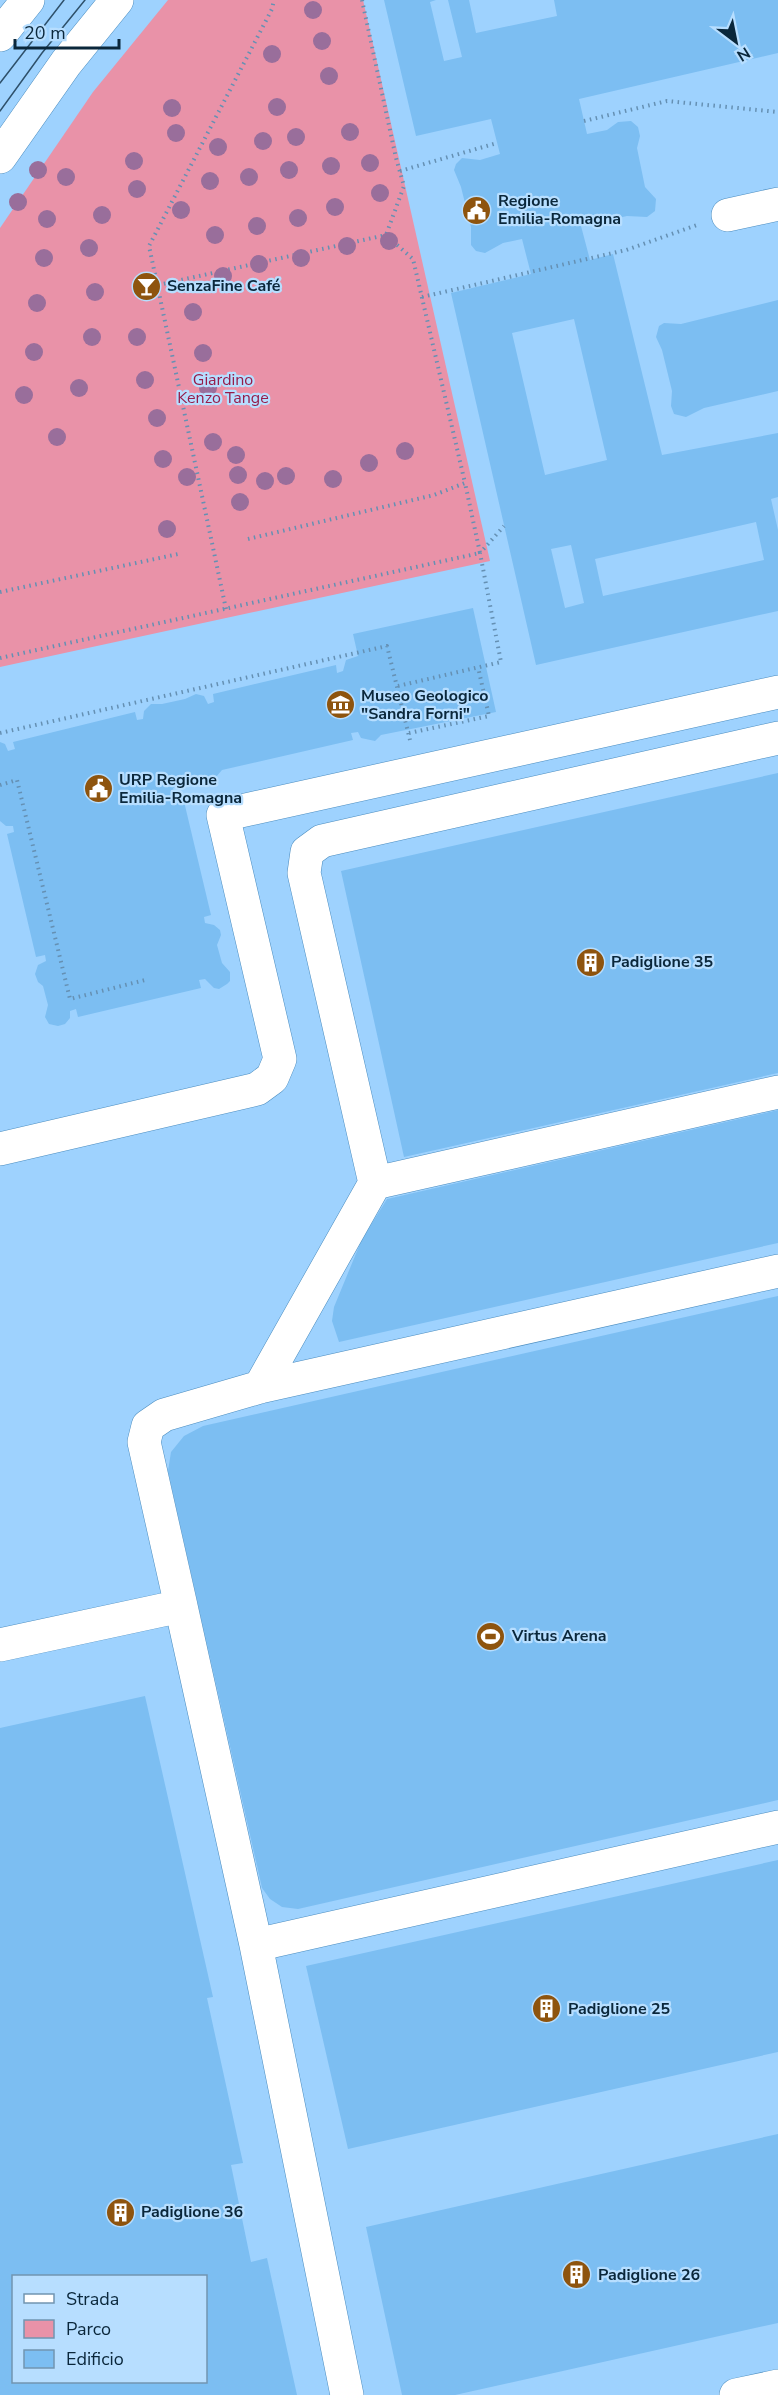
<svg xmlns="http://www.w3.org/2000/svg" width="778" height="2395" viewBox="0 0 778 2395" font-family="'Nunito Sans',sans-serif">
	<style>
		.green { fill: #e992a8 }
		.building { fill: #7cbef2; fill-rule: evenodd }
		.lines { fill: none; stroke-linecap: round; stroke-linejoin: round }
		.minor-casing { stroke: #4a8cbf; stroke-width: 34 }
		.major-casing { stroke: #4a8cbf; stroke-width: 34 }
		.path { stroke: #6590b3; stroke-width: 4; stroke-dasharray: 1.5 4.5; stroke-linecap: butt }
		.minor { stroke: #fff; stroke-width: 33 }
		.major { stroke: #fff; stroke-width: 33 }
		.tram { stroke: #2e506a; stroke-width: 1.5 }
		.tree { fill: #996e9b }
		.labels { text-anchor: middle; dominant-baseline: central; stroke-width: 4.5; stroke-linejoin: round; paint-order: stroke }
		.poi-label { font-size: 16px; font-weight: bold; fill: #0a273b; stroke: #b7deff; text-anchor: start }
		.park-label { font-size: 16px; fill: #951c4a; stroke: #b7deff }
	</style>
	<rect width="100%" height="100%" fill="#9ed2fe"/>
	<path class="green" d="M168,0H363L490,561L0,667V228L93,92Z"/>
	<path class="building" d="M384,0H436L430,2L444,61L462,57L448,0H469L476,33L557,16L554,0H778V53L579,99L587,134L607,130L618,122L631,121L638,127L640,136L637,148L645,187L656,199L655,211L647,217L627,216L581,226L590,260L613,254L662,455L778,433V497L771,499L778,530V611L536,665L451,293L531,274L522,239L503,243L485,253L476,251L471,245V227L461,187L454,170L456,164L462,158L480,160L500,154L491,119L416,136ZM574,319L607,460L545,475L512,333ZM756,522L764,560L603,596L595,559ZM571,545L584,603L565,608L551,549Z
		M778,300V391L704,408L686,417L674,414L671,406L672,391L662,350L656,337L659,326L664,323L681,324Z
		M473,608L496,712L381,735L375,741L361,738L358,732L351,733L353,740L222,770L216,777L212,779L201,776L182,780L179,785L173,788L175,795L182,793L211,915L204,917L205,923L214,925L220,930L221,935L217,945L222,963L230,972V981L227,984L219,989L214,988L205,979L199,980L201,988L78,1017L76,1009L70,1011V1018L65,1024L58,1026L49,1024L45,1017L48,1005L43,986L38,982L35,974L38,965L46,961L45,955L36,957L7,834L14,832L13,826H6L0,821V742L5,744L8,751L15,749L13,742L135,712L137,720L143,719L144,711L151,704H162L185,699L196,694L204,696L208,704L214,702L213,694L336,665L337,673L343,671L346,660L358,656L353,634Z
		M778,773V1073L404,1157L341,871Z
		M778,1110V1243L339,1342L332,1321L334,1307L362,1239L387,1199Z
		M778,1296V1800L298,1909L282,1907L270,1899L262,1888L168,1471L171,1452L184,1436L203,1426Z
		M145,1696L213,1997L207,1998L243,2163L231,2165L251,2262L267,2258L297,2395H0V1728ZM14,2276H206V2382H14Z
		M778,1860V2052L348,2149L306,1966Z
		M778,2134V2323L455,2395H402L366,2227Z"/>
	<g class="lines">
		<defs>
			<path id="minor" d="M728,215L778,204
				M0,1149L257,1089L272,1078L280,1059L223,815L778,692
				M375,1183L304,873L307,852L322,841L778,738
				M260,1387L375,1183L778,1092
				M181,1606L144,1442L148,1426L164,1415L260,1387L778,1271
				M0,1645L181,1606L256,1945L347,2395
				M256,1945L778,1827
				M736,2395L778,2386"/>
			<path id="major" d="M0,35L28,0
				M0,157L66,63L117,0"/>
		</defs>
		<use href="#minor" class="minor-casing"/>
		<use href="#major" class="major-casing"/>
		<path class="path" d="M584,121L667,101L778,112
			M400,171L497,143
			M158,285L386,235
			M422,297L626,250L697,225
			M248,539L434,495L465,483L413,259L386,235L404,186L396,158L362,0
			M0,592L178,554
			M226,609L149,246L272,9L274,0
			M0,658L480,553L465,483
			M398,686L501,662L480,553L504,526
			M0,733L387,646L410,740
			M409,733L489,716L478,667
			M0,785L17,780L70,999L145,980"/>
		<use href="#minor" class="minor"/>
		<use href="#major" class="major"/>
		<path class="tram" d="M0,83L64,0
			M0,111L42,53L85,0"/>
	</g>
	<g class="tree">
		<circle cx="313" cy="10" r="9"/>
		<circle cx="322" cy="41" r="9"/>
		<circle cx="272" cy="54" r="9"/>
		<circle cx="329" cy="76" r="9"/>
		<circle cx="277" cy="107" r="9"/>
		<circle cx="172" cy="108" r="9"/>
		<circle cx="350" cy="132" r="9"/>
		<circle cx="176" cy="133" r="9"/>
		<circle cx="296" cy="137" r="9"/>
		<circle cx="263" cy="141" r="9"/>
		<circle cx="218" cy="147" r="9"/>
		<circle cx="134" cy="161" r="9"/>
		<circle cx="370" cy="163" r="9"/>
		<circle cx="331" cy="166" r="9"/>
		<circle cx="38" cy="170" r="9"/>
		<circle cx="289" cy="170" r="9"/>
		<circle cx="66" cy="177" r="9"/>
		<circle cx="249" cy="177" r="9"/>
		<circle cx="210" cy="181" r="9"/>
		<circle cx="137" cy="189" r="9"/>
		<circle cx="380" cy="193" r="9"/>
		<circle cx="18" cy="202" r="9"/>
		<circle cx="335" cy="207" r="9"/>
		<circle cx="181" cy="210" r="9"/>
		<circle cx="102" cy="215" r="9"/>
		<circle cx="298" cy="218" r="9"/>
		<circle cx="47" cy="219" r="9"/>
		<circle cx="257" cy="226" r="9"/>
		<circle cx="215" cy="235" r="9"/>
		<circle cx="389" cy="241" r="9"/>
		<circle cx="347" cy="246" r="9"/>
		<circle cx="89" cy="248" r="9"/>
		<circle cx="44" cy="258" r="9"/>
		<circle cx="301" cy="258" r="9"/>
		<circle cx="259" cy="264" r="9"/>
		<circle cx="223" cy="276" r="9"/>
		<circle cx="95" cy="292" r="9"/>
		<circle cx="37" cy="303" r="9"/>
		<circle cx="193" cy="312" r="9"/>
		<circle cx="92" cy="337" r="9"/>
		<circle cx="137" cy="337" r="9"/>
		<circle cx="34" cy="352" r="9"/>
		<circle cx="203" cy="353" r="9"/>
		<circle cx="145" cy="380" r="9"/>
		<circle cx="79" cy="388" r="9"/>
		<circle cx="208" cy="388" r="9"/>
		<circle cx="24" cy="395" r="9"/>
		<circle cx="157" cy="418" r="9"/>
		<circle cx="57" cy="437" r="9"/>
		<circle cx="213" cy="442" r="9"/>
		<circle cx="405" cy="451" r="9"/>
		<circle cx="236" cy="455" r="9"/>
		<circle cx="163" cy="459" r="9"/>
		<circle cx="369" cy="463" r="9"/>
		<circle cx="238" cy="475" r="9"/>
		<circle cx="286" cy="476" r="9"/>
		<circle cx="187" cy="477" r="9"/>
		<circle cx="333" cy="479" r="9"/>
		<circle cx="265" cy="481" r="9"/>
		<circle cx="240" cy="502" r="9"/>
		<circle cx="167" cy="529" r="9"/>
	</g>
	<defs>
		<symbol id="civic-disc" viewBox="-11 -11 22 22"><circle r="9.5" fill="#8e540e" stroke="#b7deff"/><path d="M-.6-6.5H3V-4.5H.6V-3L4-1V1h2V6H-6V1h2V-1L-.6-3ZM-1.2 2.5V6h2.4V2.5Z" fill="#fff"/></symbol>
		<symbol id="bar-disc" viewBox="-11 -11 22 22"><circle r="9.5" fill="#8e540e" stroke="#b7deff"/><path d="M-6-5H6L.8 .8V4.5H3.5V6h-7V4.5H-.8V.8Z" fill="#fff"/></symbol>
		<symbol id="museum-disc" viewBox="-11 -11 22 22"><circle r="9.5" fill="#8e540e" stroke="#b7deff"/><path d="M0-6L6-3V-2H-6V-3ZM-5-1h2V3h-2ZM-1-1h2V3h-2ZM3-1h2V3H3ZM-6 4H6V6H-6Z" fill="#fff"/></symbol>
		<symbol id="building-disc" viewBox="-11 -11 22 22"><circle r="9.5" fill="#8e540e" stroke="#b7deff"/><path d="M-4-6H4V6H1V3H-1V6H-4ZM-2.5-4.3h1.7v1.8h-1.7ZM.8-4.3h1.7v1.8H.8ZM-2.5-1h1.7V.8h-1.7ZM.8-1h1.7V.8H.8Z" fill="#fff"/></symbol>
		<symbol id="stadium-disc" viewBox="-11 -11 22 22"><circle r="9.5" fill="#8e540e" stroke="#b7deff"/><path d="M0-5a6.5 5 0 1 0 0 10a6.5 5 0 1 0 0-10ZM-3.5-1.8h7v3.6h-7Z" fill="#fff"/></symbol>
	</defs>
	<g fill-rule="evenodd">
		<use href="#civic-disc" x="460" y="194" width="33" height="33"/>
		<use href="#bar-disc" x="130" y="270" width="33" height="33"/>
		<use href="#museum-disc" x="324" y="688" width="33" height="33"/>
		<use href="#civic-disc" x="82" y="772" width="33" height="33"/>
		<use href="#building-disc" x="574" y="946" width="33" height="33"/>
		<use href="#stadium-disc" x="474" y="1620" width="33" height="33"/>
		<use href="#building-disc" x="530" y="1992" width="33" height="33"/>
		<use href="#building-disc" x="104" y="2196" width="33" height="33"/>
		<use href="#building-disc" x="560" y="2258" width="33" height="33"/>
	</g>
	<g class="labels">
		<g class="poi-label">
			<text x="498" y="201">Regione<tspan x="498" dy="18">Emilia-Romagna</tspan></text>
			<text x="167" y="286">SenzaFine Café</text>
			<text x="361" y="696">Museo Geologico<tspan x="361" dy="18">"Sandra Forni"</tspan></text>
			<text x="119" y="780">URP Regione<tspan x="119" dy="18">Emilia-Romagna</tspan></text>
			<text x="611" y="962">Padiglione 35</text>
			<text x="512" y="1636">Virtus Arena</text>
			<text x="568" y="2009">Padiglione 25</text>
			<text x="141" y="2212">Padiglione 36</text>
			<text x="598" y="2275">Padiglione 26</text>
		</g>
		<g class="park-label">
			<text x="223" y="380">Giardino<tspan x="223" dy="18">Kenzo Tange</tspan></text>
		</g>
	</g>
	<rect x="12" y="2275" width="195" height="108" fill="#b7deff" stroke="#7295b1" stroke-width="1.5"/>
	<rect x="24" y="2294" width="30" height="9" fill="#ffffff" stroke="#7295b1" stroke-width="1.5"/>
	<text x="66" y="2305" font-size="18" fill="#0a273b">Strada</text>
	<rect x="24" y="2320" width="30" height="18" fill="#e992a8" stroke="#7295b1" stroke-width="1.5"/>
	<text x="66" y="2335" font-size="18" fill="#0a273b">Parco</text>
	<rect x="24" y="2350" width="30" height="18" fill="#7cbef2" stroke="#7295b1" stroke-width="1.5"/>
	<text x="66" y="2365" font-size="18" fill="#0a273b">Edificio</text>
	<g transform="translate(736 42) rotate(148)" stroke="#b7deff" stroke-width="4.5" paint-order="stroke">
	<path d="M0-4.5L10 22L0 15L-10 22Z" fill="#0a273b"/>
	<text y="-9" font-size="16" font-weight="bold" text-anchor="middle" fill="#0a273b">N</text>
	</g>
	<path d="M15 39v9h104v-9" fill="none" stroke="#0a273b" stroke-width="3"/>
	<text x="24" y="39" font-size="18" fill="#0a273b" stroke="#b7deff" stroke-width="4.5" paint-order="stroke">20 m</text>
</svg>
